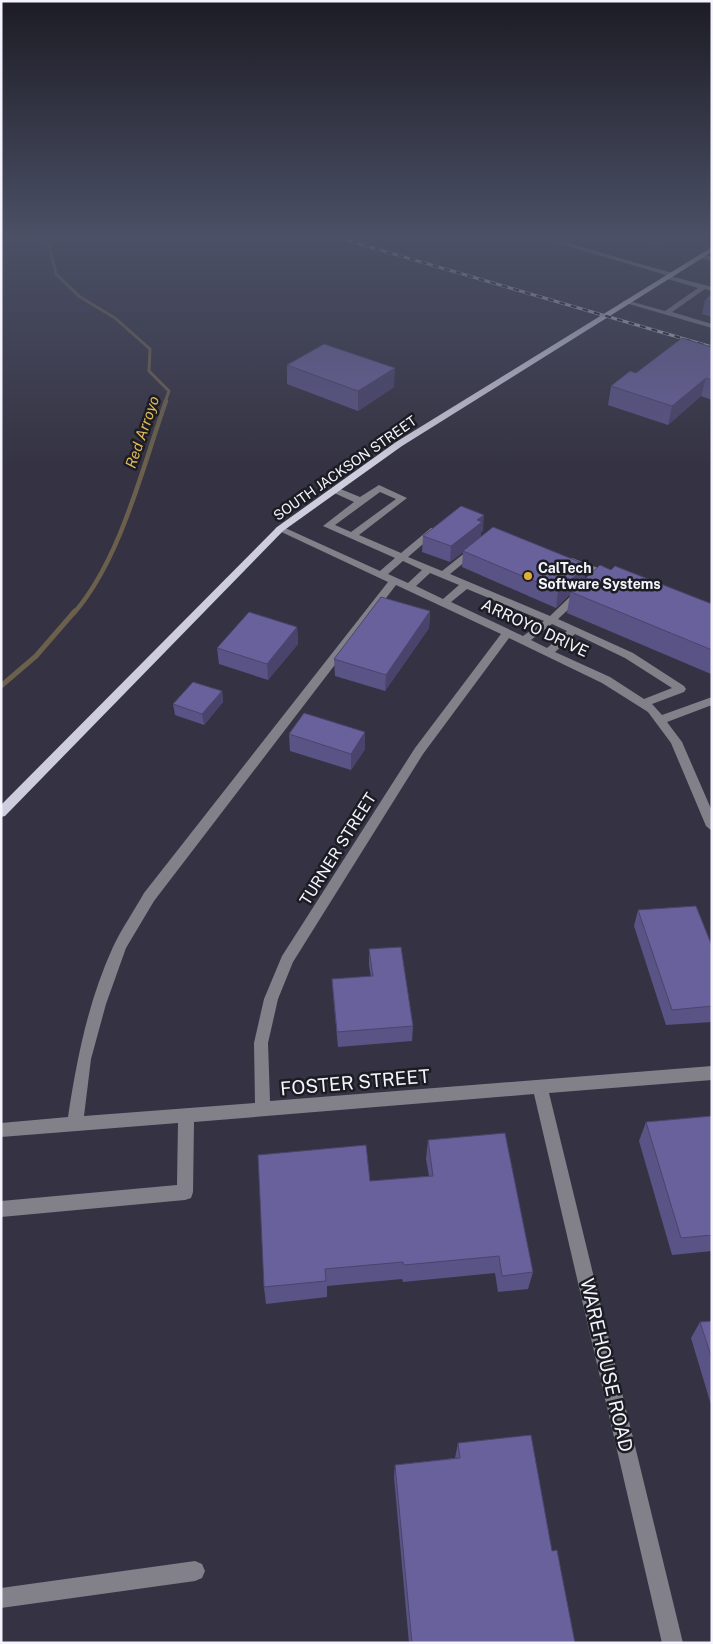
<svg xmlns="http://www.w3.org/2000/svg" width="713" height="1644" viewBox="0 0 713 1644" font-family="'Public Sans',sans-serif">
	<style>
		.lines { fill: none; stroke-linecap: round; stroke-linejoin: round }
		.stream-far2 { stroke: #6a604c; stroke-width: 3 }
		.stream-far1 { stroke: #6a604c; stroke-width: 4.5 }
		.stream { stroke: #6a604c; stroke-width: 5 }
		.minor { fill: #82818a; fill-rule: evenodd }
		.major { fill: #cecdde; fill-rule: evenodd }
		.rail-casing { stroke: #bcbbc7; stroke-width: 3 }
		.rail { stroke: #1c1c23; stroke-width: 2; stroke-dasharray: 6; stroke-linecap: butt }
		.wall { fill: #5a5385 }
		.shaded-wall { fill: #4a446c }
		.building { fill: #69619b; stroke: #4a446c }
		.poi-dot { fill: #dfb033; stroke: #1c1c23; stroke-width: 2 }
		.labels { text-anchor: middle; dominant-baseline: central; stroke-width: 5; stroke-linejoin: round; paint-order: stroke }
		.far-street-label { font-size: 14px; fill: #f4f3fe; stroke: #1c1c23 }
		.far-poi-label { font-size: 14px; font-weight: bold; fill: #f4f3fe; stroke: #1c1c23; text-anchor: start }
		.far-water-label { font-size: 15px; font-style: italic; fill: #e1ba5c; stroke: #1c1c23 }
		.street-label { font-size: 16px; fill: #f4f3fe; stroke: #1c1c23 }
		.near-street-label { font-size: 19px; fill: #f4f3fe; stroke: #1c1c23 }
	</style>
	<rect width="100%" height="100%" fill="#353343"/>
	<g class="lines">
		<path class="stream-far2" d="M1,241L32,239L49,244L56,274L80,297L115,318L150,349L149,371L169,391L165,402"/>
		<path class="stream-far1" d="M74,613C121,559 142,468 166,401"/>
		<path class="stream" d="M1,686L36,656L75,611"/>
		<path class="minor" d="M530,235H540L672,273L673,274L670,276L712,287V291L705,289L672,312L712,324V328L622,302L626,300L665,311L698,288L664,278L663,277L666,275Z
			M708,235H712V237L709,236Z
			M700,254L712,257V261L698,257V255Z
			M379,485L407,498L359,535L401,553L431,528H437V532L408,557L442,571L471,548H477V552L450,574L550,616L577,590H585V594L558,619L633,653L684,686L686,689L684,692L652,704L662,715L712,697V705L667,722L682,742L712,811V831L706,826L671,743L648,712L602,683L509,638L423,754L293,962L278,999L268,1043L270,1101L712,1066V1080L549,1093L683,1643H662L534,1094L194,1122L193,1192L191,1198L185,1200L1,1217V1201L177,1185L178,1123L1,1137V1123L68,1117C77,1058 88,1002 113,947C122,928 134,911 144,893L388,582L275,529L277,527H283L380,571L395,558L323,526L354,502L332,492V488H338L360,497ZM380,492L396,499L351,532L335,525ZM403,561L422,570L408,583L388,574ZM430,573L459,585L443,599L416,586ZM396,585L501,634L415,748L282,956L264,999L254,1043L255,1103L84,1116L91,1059L106,1004L126,948L154,901ZM467,589L544,621L523,636L451,602ZM552,624L567,631L547,648L531,640ZM575,634L625,658L672,688L644,699L610,677L555,652Z
			M572,558L606,571L607,573L600,580H592L591,578L595,574L569,563V559Z
			M195,1561L202,1564L205,1571L202,1578L195,1581L1,1608V1588Z"/>
		<path class="major" d="M712,247V252L402,446L283,531L5,816L1,817V805L277,527L396,442Z"/>
		<defs>
			<path id="rail" d="M329,235L712,347"/>
		</defs>
		<use href="#rail" class="rail-casing"/>
		<use href="#rail" class="rail"/>
	</g>
	<path class="wall" d="M378,235H391L386,237Z
		M627,235H678L659,246L626,238Z
		M712,294V317L702,314L705,300Z
		M712,347V400L701,396L668,425L608,405L611,386L636,373Z
		M287,365L394,387L358,411L287,384Z
		M483,531L481,532V536L585,579L611,570L712,604V674H711L567,613L570,594L556,608L462,567L463,552L450,562L422,552L423,536Z
		M430,611L429,628L385,691L335,676L334,659Z
		M297,627L298,644L268,680L219,664L217,648Z
		M222,691L223,702L204,725L175,715L173,704Z
		M289,734L365,749L351,770L290,751Z
		M638,910L712,946V1022L666,1025L634,926Z
		M369,949L413,1026L412,1041L338,1047L333,995L332,979L371,977L369,965Z
		M712,1116V1251L672,1255L639,1141L646,1122Z
		M428,1140L533,1272L528,1289L498,1292L495,1273L403,1282L402,1279L327,1286V1297L266,1304L264,1287L370,1181L429,1176L426,1159Z
		M712,1321V1408L691,1338L700,1322Z
		M458,1443L552,1551L575,1643H409L394,1477L395,1465L455,1458Z"/>
	<path class="shaded-wall" d="M661,235H678L659,246Z
		M395,368L394,387L358,411V391Z
		M706,378L701,396L668,425L672,406Z
		M484,515L483,531L481,532V538L463,551V552L450,562L451,546L477,520Z
		M587,565L584,581L571,592L570,594L556,608L558,591Z
		M430,611L429,628L385,691L386,675Z
		M297,627L298,644L268,680L267,664Z
		M222,691L223,702L204,725L202,714Z
		M365,732V749L351,770V754Z"/>
	<path class="building" d="M712,294V301L705,300Z
		M682,338L712,347V380L706,378L672,406L611,386L630,371L636,373Z
		M324,344L395,368L358,391L287,365Z
		M461,506L484,515L477,520L482,522L451,546L423,536Z
		M493,527L587,565L558,591L463,551Z
		M600,565L611,570L615,566L712,604V650L571,592Z
		M381,597L430,611L386,675L334,659Z
		M249,612L297,627L267,664L217,648Z
		M193,682L222,691L202,714L173,704Z
		M304,713L365,732L351,754L289,734Z
		M696,906L712,946V1006L672,1010L638,910Z
		M401,947L413,1026L337,1032L332,979L373,976L369,949Z
		M712,1116V1235L681,1238L646,1122Z
		M505,1133L533,1272L502,1276L499,1256L404,1265L403,1262L325,1269L326,1281L264,1287L258,1155L366,1145L370,1181L433,1176L428,1140Z
		M712,1321V1359L700,1322Z
		M531,1435L552,1551L557,1550L575,1643H412L395,1465L460,1458L458,1443Z"/>
	<linearGradient id="sky" x2="0" y2="1"><stop stop-color="#1d1c25"/><stop offset="0.51" stop-color="#4b5066"/><stop offset="1" stop-color="#4b5066" stop-opacity="0"/></linearGradient>
	<rect width="713" height="465" fill="url(#sky)"/>
	<circle class="poi-dot" cx="528" cy="576" r="5"/>
	<g class="labels">
		<g class="far-street-label">
			<text transform="translate(345 468) rotate(-35)">SOUTH JACKSON STREET</text>
		</g>
		<g class="far-poi-label">
			<text x="538" y="568">CalTech<tspan x="538" dy="16">Software Systems</tspan></text>
		</g>
		<g class="far-water-label">
			<text transform="translate(142 432) rotate(-71)">Red Arroyo</text>
		</g>
		<g class="street-label">
			<text transform="translate(535 628) rotate(25)">ARROYO DRIVE</text>
			<text transform="translate(338 849) rotate(-58)">TURNER STREET</text>
		</g>
		<g class="near-street-label">
			<text transform="translate(355 1082) rotate(-5)">FOSTER STREET</text>
			<text transform="translate(607 1365) rotate(77)">WAREHOUSE ROAD</text>
		</g>
	</g>
	<rect width="713" height="1644" fill="none" stroke="#f4f3fe" stroke-width="5"/>
</svg>
